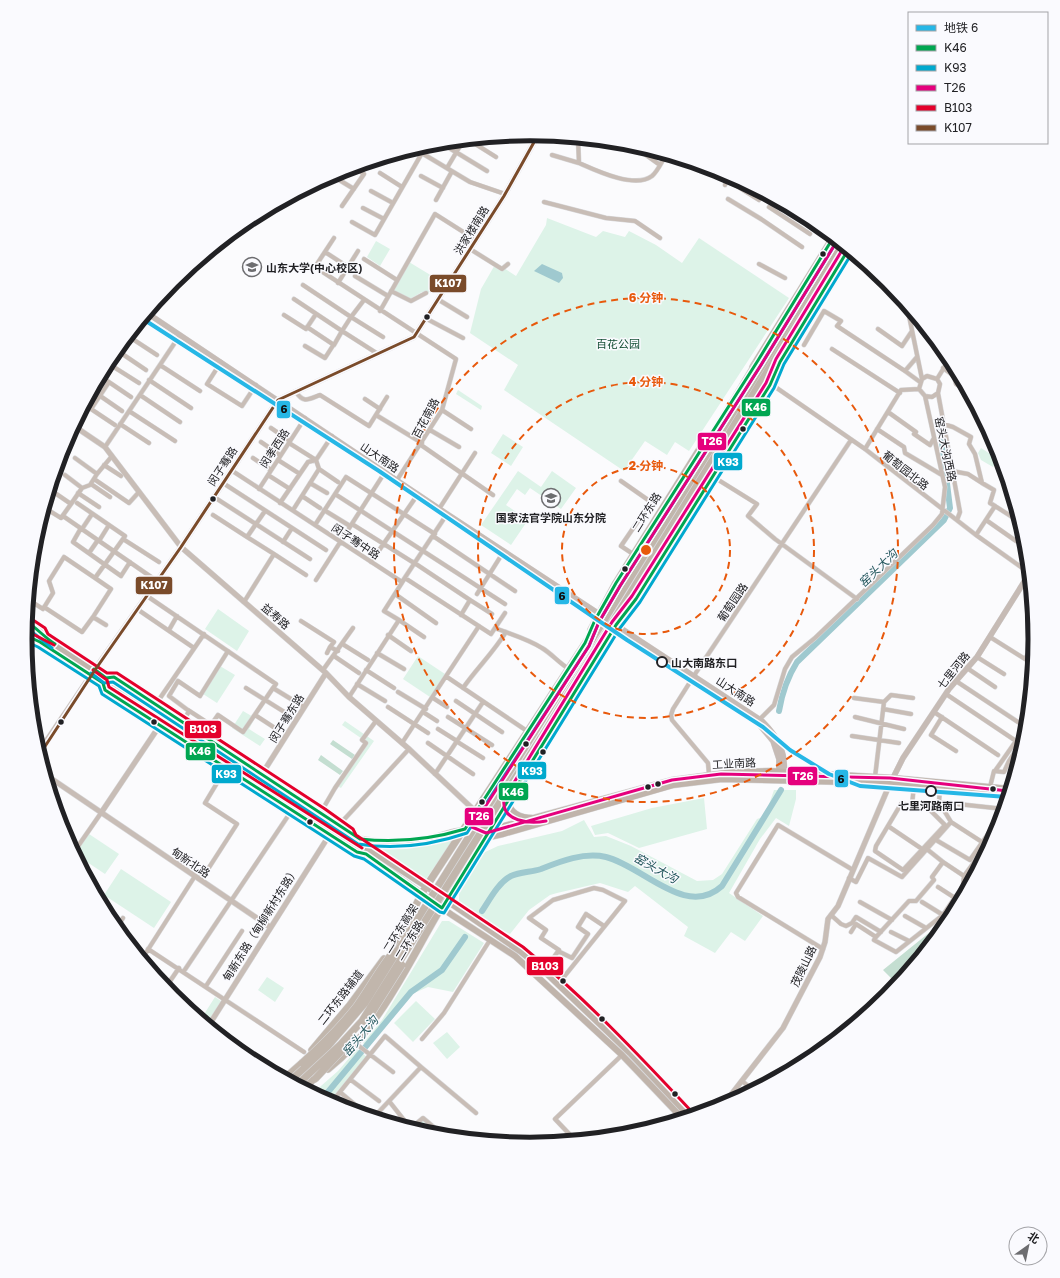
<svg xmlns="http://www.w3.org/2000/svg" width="1060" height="1278" viewBox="0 0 1060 1278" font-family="'Golos Text','Noto Sans SC',sans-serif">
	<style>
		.green { fill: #ddf3e8 }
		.forest { fill: #c4ded1 }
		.water { fill: #9fc9cf }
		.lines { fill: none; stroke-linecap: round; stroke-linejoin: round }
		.river { stroke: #9fc9cf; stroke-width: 6 }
		.minor-casing { stroke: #d8d8da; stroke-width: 5 }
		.tertiary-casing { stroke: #d8d8da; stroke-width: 6 }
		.secondary-casing { stroke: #d8d8da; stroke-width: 6 }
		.primary-casing { stroke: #d8d8da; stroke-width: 7 }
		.trunk-casing { stroke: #d8d8da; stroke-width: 8 }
		.minor { stroke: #c8bdb6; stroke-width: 4 }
		.tertiary { stroke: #c8bdb6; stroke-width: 5 }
		.secondary { stroke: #c6bbb5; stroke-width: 5.5 }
		.primary { stroke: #c0b4ab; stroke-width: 6 }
		.trunk { stroke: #c1b6ac; stroke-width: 7 }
		.trunk-bridge-casing { stroke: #d8d8da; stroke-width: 8; stroke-linecap: butt }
		.trunk-bridge { stroke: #c1b6ac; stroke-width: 7 }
		.bus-1-casing { stroke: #fafafe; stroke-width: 6 }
		.bus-2-casing { stroke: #fafafe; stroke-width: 6 }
		.bus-3-casing { stroke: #fafafe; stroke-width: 6 }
		.bus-4-casing { stroke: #fafafe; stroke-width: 6 }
		.bus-5-casing { stroke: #fafafe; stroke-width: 6 }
		.bus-1 { stroke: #00a651; stroke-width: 3 }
		.bus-2 { stroke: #00a9ce; stroke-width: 3 }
		.bus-3 { stroke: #e5007d; stroke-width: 3 }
		.bus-4 { stroke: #e4002b; stroke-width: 3 }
		.bus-5 { stroke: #7a4b2a; stroke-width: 3 }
		.metro-1-casing { stroke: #fafafe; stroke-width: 7 }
		.metro-1 { stroke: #26b7e6; stroke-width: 4 }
		.ring { fill: none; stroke: #e8590c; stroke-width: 2; stroke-dasharray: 7 5 }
		.bus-dot { fill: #212124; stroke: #fafafe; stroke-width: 1.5 }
		.stop-dot { fill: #fafafe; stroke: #212124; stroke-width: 2 }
		.labels { text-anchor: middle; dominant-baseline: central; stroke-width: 3; stroke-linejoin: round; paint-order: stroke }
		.street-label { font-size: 11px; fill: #212124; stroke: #fafafe }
		.poi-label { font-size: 11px; font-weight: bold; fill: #212124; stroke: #fafafe; text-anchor: start }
		.park-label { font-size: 11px; fill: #134e34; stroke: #fafafe }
		.stop-label { font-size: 11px; font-weight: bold; fill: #212124; stroke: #fafafe; text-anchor: start }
		.water-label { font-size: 12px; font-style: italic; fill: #21555b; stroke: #fafafe }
		.rim { fill: none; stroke: #212124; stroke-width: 5 }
		.centre { fill: #e8590c; stroke: #fafafe; stroke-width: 2 }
		.ring-label { font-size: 12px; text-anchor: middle; font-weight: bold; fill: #e8590c; stroke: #fafafe; stroke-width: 3; stroke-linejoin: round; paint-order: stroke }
		.line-badge { stroke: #fafafe; stroke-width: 1.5 }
		.badge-label { font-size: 11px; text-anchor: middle; font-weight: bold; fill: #fff }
		.pale-badge-label { font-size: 11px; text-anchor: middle; font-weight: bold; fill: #111 }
	</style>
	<rect width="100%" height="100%" fill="#fbfbfd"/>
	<path class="green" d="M547,218L596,237L603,231L625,237L629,231L656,245L682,263L699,238L789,298L689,451L675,442L667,455L645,441L624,471L504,390L518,365L470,333L481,289L496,263L516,276L546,225Z
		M376,241L390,249L380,266L367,257Z
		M409,262L437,279L428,294L422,292L408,300L393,290Z
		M458,390L482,406L481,410L456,394Z
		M503,434L523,447L511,466L491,453Z
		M981,448L998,459L993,467L981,460L978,453Z
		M518,471L541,487L552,471L576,488L561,509L530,488L525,495L517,489L506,505L528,520L511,545L481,525Z
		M218,609L249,631L237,651L205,629Z
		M418,656L445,674L430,697L403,679Z
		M220,666L235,675L217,703L203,694Z
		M243,711L255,718L249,729L265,739L260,746L232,728Z
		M345,721L374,741L341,788L337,786L368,743L342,725Z
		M774,790H796V799L789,826L776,818L760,839L729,893L763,916L745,941L731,932L715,953L684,936L688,927L635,886L628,892L600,883L557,893L550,895L529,910L510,934L489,924L459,901V891L483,853L498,846L562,831L584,820L594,837L606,836L631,846L697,881L713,880L722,874L757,819L765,816Z
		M704,798L707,829L639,848L608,833L595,835L591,826L652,808Z
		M459,831L424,882L361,840L398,844Z
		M89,834L119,854L105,874L75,854Z
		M121,869L171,902L154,928L104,895Z
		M442,921H449L484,943L453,992L428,987L412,994L409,991L368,1048L363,1043L382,1020Z
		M267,977L284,988L275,1002L258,990Z
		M215,997L221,1001L207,1024L201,1019Z
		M416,1001L435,1019L413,1042L394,1023Z
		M447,1032L460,1047L447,1059L433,1043Z
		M357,1049L367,1057L329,1101L313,1093L338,1071Z
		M425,1117L448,1136L431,1134L410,1128Z"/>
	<path class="forest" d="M333,740L355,755L352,759L330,744Z
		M321,755L343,771L340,775L318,760Z
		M951,915L950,920L897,984L883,970Z"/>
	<path class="water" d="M542,264L562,273L563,278L559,283L534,271Z"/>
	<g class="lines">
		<path class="river" d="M779,711C782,693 787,678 797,662L944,520L950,508L940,426
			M482,911C490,899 498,883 511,876C520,872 532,872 541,869C561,861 584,852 606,857C643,866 686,919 722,886L781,790
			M323,1098L411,992L442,970L465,937"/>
		<defs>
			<path id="minor" d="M501,137L507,140
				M469,140L496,157
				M441,143L487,171
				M632,145L660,165
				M415,149L470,182L505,194
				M552,155L579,163L578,139
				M579,163C597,171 635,189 652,176C658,171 662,161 666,155
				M447,168L463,141
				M380,173L402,187
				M421,176L443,188
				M336,178L354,189
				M732,183L759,200
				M725,185L728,175
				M371,191L393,203
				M728,199L761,219L802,247
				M436,200L451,173
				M544,202L606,218L635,221L660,238
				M342,206L364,174L353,167
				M769,207L810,234
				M363,208L384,219
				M352,222L375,235L422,153
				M334,238L315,267L456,359L442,410L397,480
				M470,249L502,269L508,264
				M325,252L348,267
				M364,259L397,280
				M759,264L785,278
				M355,276L388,296
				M338,283L358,251
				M303,285L351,317L364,300
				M391,291L411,301L426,293
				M294,299L342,331L351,317L383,337
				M439,300L467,317
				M380,311L435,214L476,240
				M284,315L306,329L316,314
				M427,319L463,338
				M307,327L334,345L342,331L378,354
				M878,329L902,346L912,331
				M128,336L157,355
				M804,345L824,311L841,321L837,326L905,371L917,357
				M305,346L325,358L334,344
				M832,349L900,393
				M118,351L146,370
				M221,362L207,384L242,406L256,385
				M109,364L139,383
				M160,365L200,391
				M943,368L954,376L956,384L967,391
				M905,371L920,382
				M100,376L131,397
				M101,376L126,339
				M922,379L927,376L937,379
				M937,379L940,384L938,393L960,512L957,520
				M937,379L950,358
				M149,380L191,408
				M771,384L865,449L976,535L1028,572
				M93,391L122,411
				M296,392C304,404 309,399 320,395L369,426L387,397
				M140,395L180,422
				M925,396L932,397L938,393
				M365,399L380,409
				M85,405L91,409L109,382
				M91,409L115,425
				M442,410L471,429
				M129,411L175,441
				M888,412L916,432L914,434L930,445L934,438
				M376,415L422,443
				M120,424L149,443
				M943,424L953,427L971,437L969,444L975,454L982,483L994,490L990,503L995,506L976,535
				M271,428L290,441
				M877,429L904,447L905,453L942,475
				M430,430L459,447
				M261,442L280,455
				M289,443L316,460L319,469L293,510
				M421,445L493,495
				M105,447L180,335
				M865,449L901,390L919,389
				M75,458L97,474L90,485L82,488
				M253,458L271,470
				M278,460L300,474
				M104,465L121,476
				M319,469L338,482
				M231,470L402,582L447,514
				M952,471L968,474L982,483
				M97,474L112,456
				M65,475L82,488L71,504
				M268,475L290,489
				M712,476L757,504L748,516L775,539L857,599
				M94,479L129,503L139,492
				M621,481L651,502L621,546L633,554
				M223,483L326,550
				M310,483L327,493
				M91,484L110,497
				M259,489L305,418
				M78,493L99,507
				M335,494L505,604
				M302,496L320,508
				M214,497L310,559
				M77,503L125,536L123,539L159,562
				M280,503L308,462L316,460L332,436
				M995,506L1020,522
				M45,508L61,518L71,504L55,493
				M439,509L475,453
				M324,510L350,526
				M213,515L247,537L265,511
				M63,516L157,581
				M986,520L1016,541
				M352,524L414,563
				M315,525L346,477L435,534
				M81,528L73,542L121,576L130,562
				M82,529L92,514
				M433,536L515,591
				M247,537L274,554
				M99,541L109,525
				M283,542L292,528
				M89,553L98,540
				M371,562L418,494
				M413,562L470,600
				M316,580L385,472
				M395,594L436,623
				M477,594L504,551
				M147,596L276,684L273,688L304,707
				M244,602L274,554L306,575
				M44,607L82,632L93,617L106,625
				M28,609L32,602L43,609L53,593L49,581L64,557L95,578
				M137,609L194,648
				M461,615L470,600L492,614
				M93,617L111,589L95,578L123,539
				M399,620L424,637
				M301,621L334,642L330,647
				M495,628C510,634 528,639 542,648C552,654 559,663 569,669
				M169,630L177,616
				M388,635L411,651
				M990,637L1025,659L1028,654L1033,658
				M344,645L368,660
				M327,653L330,647L338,651
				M377,653L404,669
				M334,656L359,673
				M977,657L1004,674
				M967,668L995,687
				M323,670L353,628
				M366,670L394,688
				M447,677L527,731
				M956,681L1024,726
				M357,684L385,701
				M246,688L286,713
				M463,688C477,668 493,653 506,632
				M398,692L426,709
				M946,694L1016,741L995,771
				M349,697L399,620L384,611L405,578L491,634L505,613
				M433,698L447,707
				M854,698L884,702
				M456,701L502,732
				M156,704L204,634
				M388,707L428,733
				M883,709L911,714
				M188,710L211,725L218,715L243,732L273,688
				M423,712L437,721
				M934,712L998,755
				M255,715L278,730
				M448,717L492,745
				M855,717L904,729
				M942,717L931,735L956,751
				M760,719L774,705L785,669L792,657L815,638L933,525L942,514L945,487L925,396L919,389L922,379L907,306
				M183,722L189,711L169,696L178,681L200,696L228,651
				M438,729L457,741
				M852,736L899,743
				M456,741L483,758
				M402,743L479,626
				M428,743L473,774
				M1016,767L1009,761L1025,736
				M435,774L483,702
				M709,774L708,763L672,720L671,715L673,709L697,671L851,440
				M875,777L884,702L891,695L913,698
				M990,787L994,771L1004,772L1009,761
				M940,788L939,802L951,822L982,842
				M939,802L1004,809
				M912,805L927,807L945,825L903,870L875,851L876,846L901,804L912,805L914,785
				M321,812L335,788L366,743L362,740L376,721
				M339,825L409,749
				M888,826L922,849
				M936,840L970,860L1002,814
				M74,852L101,813
				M943,862L964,876
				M973,864L978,867
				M849,878L856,882L868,858L902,877L951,822
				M201,880L237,824L205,803L226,768
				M938,887L955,898
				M860,902L892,920
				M922,902L943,915
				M831,915L841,924L846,926L852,923L856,917L881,932
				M905,916L926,928
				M117,927L123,918
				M851,932L856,924L876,937L874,940L896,952L943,915L963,886L964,876L997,831
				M891,932L909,941
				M876,937L909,901H916L934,880L932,877L943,862L928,850
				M148,949L304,1052
				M823,949L738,897L736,893L778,825L853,870
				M558,951L572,958L588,934L578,927L586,914L604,926
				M142,959L195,876
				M184,971L292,810
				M544,971L559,950L541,938L546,930L529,918L553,900L594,888L603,890L625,901L563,978L557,983
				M206,986L242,931
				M166,987L179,968
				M422,1039L444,1013L490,940
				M355,1043L393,1072
				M421,1067L476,1113
				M351,1080L379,1101
				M742,1081L753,1090
				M341,1093L366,1114
				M389,1101L404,1120
				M331,1103L385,1036L421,1067L374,1117
				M411,1128L423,1118L444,1136
				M575,1140L555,1119L622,1055"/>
			<path id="tertiary" d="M74,426L105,447L181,547L326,673L349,697L409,749L474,810L475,813
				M27,622L42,632
				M25,635L35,641
				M106,678L114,677L350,833
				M103,683L105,690L357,852L363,853
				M39,752L91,675L181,547L278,400L414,337L504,196L538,135
				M262,774L326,673
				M46,775L270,927
				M101,813L160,725
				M209,1025L330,834
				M723,1105L783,1028L820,957L825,942L828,919L838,906L891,781"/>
			<path id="secondary" d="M147,313L447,514L762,721C781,740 786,753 784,780
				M612,628L758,723L773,741L779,759V779
				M893,778L903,758L949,689L977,657L1029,574"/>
			<path id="primary" d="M26,626L427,887L520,951L542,969L630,1053L689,1116
				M26,632L366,854L452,915L515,956L622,1055L682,1118
				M508,801C510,814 521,818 533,818
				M486,831L673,780L733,772L769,771L893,778L1010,789
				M355,836L360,839C379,842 398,845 416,842C437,838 456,828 477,830
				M482,836L485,838L503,834L673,785L722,779L890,783L1007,796"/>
			<path id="trunk" d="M753,367L833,238
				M765,382L769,379L848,250
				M725,457L774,377
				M622,619L649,577
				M591,630L616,583L708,436
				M505,779L534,733
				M512,783L541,738
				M390,957L422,893L596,627
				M312,1050L350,1005L384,959
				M328,1069C385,1024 412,953 450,893C487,835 523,776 559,718C581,683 605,649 623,611
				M285,1078L302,1063L307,1061
				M305,1088L318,1074"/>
		</defs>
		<use href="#minor" class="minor-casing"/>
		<use href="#tertiary" class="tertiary-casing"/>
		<use href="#secondary" class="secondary-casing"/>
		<use href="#primary" class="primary-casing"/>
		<use href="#trunk" class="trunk-casing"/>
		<use href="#minor" class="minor"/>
		<use href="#tertiary" class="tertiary"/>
		<use href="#secondary" class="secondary"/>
		<use href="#primary" class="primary"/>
		<use href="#trunk" class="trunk"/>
		<defs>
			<path id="trunk-bridge" d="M623,582L757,362
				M637,590L651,570L769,379
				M534,733L839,242
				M541,738L844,247
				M366,1022L402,965
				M302,1063C321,1046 340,1027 356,1007C369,989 380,968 394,951
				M315,1079L345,1047
				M290,1081L328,1046L365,1003L505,779
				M297,1085L340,1045L362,1021L512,783"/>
		</defs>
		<use href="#trunk-bridge" class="trunk-bridge-casing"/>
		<use href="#trunk-bridge" class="trunk-bridge"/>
		<defs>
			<path id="bus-1" d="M27,622C38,629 44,637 55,644
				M25,635L40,642L103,683L105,690L357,852L366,854L442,908L616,625L636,599L770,385L780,362L848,250
				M94,669L106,678L114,677L360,839C397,843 429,840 465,829L585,643L595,620L616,583L757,362L833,238"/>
			<path id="bus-2" d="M26,627L52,648
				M25,641L38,647L99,686L102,694L354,856L364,859L440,912L444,913L620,628L640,602L774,388L784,364L852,253
				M91,673L104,683L113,682L358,844C395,850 432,845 467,833L589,646L599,622L620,586L761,365L837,241"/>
			<path id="bus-3" d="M837,241L761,365L620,586L599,622L589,646L472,827L486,833L672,780L721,774L890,778L1008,791
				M546,821C530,824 501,822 504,799L612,622L632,596L766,383L776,359L844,247"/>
			<path id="bus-4" d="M30,618L45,628L48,634L107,673H117L325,809L353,829L356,835L523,947C584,997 639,1055 693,1113
				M27,631L54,645
				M93,670L107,680L109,687L362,848"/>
			<path id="bus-5" d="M40,754L95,670L181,547L278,400L414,337L504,196L538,135"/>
		</defs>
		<use href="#bus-1" class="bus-1-casing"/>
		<use href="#bus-2" class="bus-2-casing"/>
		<use href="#bus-3" class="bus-3-casing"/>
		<use href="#bus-4" class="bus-4-casing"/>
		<use href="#bus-5" class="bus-5-casing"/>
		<use href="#bus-1" class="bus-1"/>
		<use href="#bus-2" class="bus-2"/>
		<use href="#bus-3" class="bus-3"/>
		<use href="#bus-4" class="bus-4"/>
		<use href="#bus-5" class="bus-5"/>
		<defs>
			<path id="metro-1" d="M143,319L379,471L627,640L763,727L790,750L829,774L860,786L1007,797"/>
		</defs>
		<use href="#metro-1" class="metro-1-casing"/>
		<use href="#metro-1" class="metro-1"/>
	</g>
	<g class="ring">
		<circle cx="646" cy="550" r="84"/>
		<circle cx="646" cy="550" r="168"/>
		<circle cx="646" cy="550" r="252"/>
	</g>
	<defs>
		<symbol id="university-ring" viewBox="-11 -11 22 22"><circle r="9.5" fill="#fafafe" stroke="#6d6d70" stroke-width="1.5"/><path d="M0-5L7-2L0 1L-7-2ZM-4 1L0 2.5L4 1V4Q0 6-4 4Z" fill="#6d6d70"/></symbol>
	</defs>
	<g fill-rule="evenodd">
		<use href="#university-ring" x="241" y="256" width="22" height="22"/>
		<use href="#university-ring" x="540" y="487" width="22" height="22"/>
	</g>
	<g class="bus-dot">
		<circle cx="823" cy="254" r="3.5"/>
		<circle cx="427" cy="317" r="3.5"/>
		<circle cx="743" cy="429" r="3.5"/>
		<circle cx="213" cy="499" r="3.5"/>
		<circle cx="625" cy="569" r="3.5"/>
		<circle cx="61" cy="722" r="3.5"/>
		<circle cx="154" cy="722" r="3.5"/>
		<circle cx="526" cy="744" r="3.5"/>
		<circle cx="543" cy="752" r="3.5"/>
		<circle cx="658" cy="784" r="3.5"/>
		<circle cx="648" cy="787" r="3.5"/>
		<circle cx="993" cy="789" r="3.5"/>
		<circle cx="482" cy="802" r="3.5"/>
		<circle cx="310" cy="822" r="3.5"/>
		<circle cx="563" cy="981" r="3.5"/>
		<circle cx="602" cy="1019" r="3.5"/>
		<circle cx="675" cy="1094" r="3.5"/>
	</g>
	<g class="stop-dot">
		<circle cx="662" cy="662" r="5"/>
		<circle cx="931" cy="791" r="5"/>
	</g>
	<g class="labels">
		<g class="street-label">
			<text transform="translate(471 230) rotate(-58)">洪家楼南路</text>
			<text transform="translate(425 418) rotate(-62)">百花南路</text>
			<text transform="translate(274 448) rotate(-57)">闵孝西路</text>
			<text transform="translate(946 449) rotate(78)">窑头大沟西路</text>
			<text transform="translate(380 457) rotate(34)">山大南路</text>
			<text transform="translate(222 466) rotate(-57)">闵子骞路</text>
			<text transform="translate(906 470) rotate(38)">葡萄园北路</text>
			<text transform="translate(646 512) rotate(-58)">二环东路</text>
			<text transform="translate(356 541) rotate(33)">闵子骞中路</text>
			<text transform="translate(732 602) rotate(-56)">葡萄园路</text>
			<text transform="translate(276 616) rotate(41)">益寿路</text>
			<text transform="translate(953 670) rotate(-51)">七里河路</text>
			<text transform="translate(736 691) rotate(33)">山大南路</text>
			<text transform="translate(286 718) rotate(-58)">闵子骞东路</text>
			<text transform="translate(734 763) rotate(-3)">工业南路</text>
			<text transform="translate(191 862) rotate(34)">甸新北路</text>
			<text transform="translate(260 924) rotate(-58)">甸新东路（甸柳新村东路）</text>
			<text transform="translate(400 928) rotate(-58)">二环东高架</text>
			<text transform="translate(409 940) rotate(-59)">二环东路</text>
			<text transform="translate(803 966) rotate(-64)">茂陵山路</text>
			<text transform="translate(340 997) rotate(-52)">二环东路辅道</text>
		</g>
		<g class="poi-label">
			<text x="266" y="267">山东大学(中心校区)</text>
			<text x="551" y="517" text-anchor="middle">国家法官学院山东分院</text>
		</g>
		<g class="park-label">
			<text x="618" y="343">百花公园</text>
		</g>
		<g class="stop-label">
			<text x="671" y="662">山大南路东口</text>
			<text x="931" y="805" text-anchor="middle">七里河路南口</text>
		</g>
		<g class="water-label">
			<text transform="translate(878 568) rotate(-44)">窑头大沟</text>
			<text transform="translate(656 868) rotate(29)">窑头大沟</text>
			<text transform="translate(360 1036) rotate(-50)">窑头大沟</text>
		</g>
	</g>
	<path d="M0 0H1060V1278H0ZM32 639a498 498 0 1 1 996 0a498 498 0 1 1-996 0Z" fill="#fafafe" fill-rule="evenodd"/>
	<path class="rim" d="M32 639a498 498 0 1 1 996 0a498 498 0 1 1-996 0Z"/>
	<circle cx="646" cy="550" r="6" class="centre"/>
	<g class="ring-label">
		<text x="646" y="302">6 分钟</text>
		<text x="646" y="386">4 分钟</text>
		<text x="646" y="470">2 分钟</text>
	</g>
	<g class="line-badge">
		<rect x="429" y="274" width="38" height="19" rx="4" fill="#7a4b2a"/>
		<rect x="741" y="398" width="30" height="19" rx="4" fill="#00a651"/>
		<rect x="276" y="400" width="15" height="19" rx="4" fill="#26b7e6"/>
		<rect x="697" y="432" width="30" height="19" rx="4" fill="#e5007d"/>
		<rect x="713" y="452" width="30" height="19" rx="4" fill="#00a9ce"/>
		<rect x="135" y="576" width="38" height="19" rx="4" fill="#7a4b2a"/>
		<rect x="554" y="586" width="16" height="19" rx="4" fill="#26b7e6"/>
		<rect x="184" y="720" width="38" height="19" rx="4" fill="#e4002b"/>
		<rect x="185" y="742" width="31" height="19" rx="4" fill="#00a651"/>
		<rect x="517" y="761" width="30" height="19" rx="4" fill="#00a9ce"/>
		<rect x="211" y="764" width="31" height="20" rx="4" fill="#00a9ce"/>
		<rect x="787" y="766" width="31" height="20" rx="4" fill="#e5007d"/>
		<rect x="834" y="769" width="15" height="19" rx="4" fill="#26b7e6"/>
		<rect x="498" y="782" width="31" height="19" rx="4" fill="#00a651"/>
		<rect x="464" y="807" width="30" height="19" rx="4" fill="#e5007d"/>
		<rect x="526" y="956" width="38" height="20" rx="4" fill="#e4002b"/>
	</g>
	<g class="badge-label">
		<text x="448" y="287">K107</text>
		<text x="756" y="411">K46</text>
		<text x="712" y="445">T26</text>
		<text x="728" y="466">K93</text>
		<text x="154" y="589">K107</text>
		<text x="203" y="733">B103</text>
		<text x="200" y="755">K46</text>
		<text x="532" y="775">K93</text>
		<text x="226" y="778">K93</text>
		<text x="803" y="780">T26</text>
		<text x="513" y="796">K46</text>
		<text x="479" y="820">T26</text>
		<text x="545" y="970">B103</text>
	</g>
	<g class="pale-badge-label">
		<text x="284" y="413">6</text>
		<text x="562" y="600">6</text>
		<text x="841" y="783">6</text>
	</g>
	<rect x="908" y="12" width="140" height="132" fill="#fafafe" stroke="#a3a3a7"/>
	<rect x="916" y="25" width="20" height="6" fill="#26b7e6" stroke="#a3a3a7"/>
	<text x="944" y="32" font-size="12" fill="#212124">地铁 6</text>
	<rect x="916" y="45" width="20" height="6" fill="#00a651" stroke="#a3a3a7"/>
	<text x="944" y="52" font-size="12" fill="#212124">K46</text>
	<rect x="916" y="65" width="20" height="6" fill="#00a9ce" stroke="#a3a3a7"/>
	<text x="944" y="72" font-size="12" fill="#212124">K93</text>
	<rect x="916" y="85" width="20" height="6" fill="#e5007d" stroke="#a3a3a7"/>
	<text x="944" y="92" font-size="12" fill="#212124">T26</text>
	<rect x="916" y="105" width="20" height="6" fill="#e4002b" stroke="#a3a3a7"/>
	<text x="944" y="112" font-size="12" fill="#212124">B103</text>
	<rect x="916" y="125" width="20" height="6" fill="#7a4b2a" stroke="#a3a3a7"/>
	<text x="944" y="132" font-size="12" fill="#212124">K107</text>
	<g transform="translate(1028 1246) rotate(33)"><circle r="19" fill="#fafafe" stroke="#a3a3a7"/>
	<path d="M0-3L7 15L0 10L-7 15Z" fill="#6d6d70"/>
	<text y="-6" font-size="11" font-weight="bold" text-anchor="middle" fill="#212124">北</text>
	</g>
</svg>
